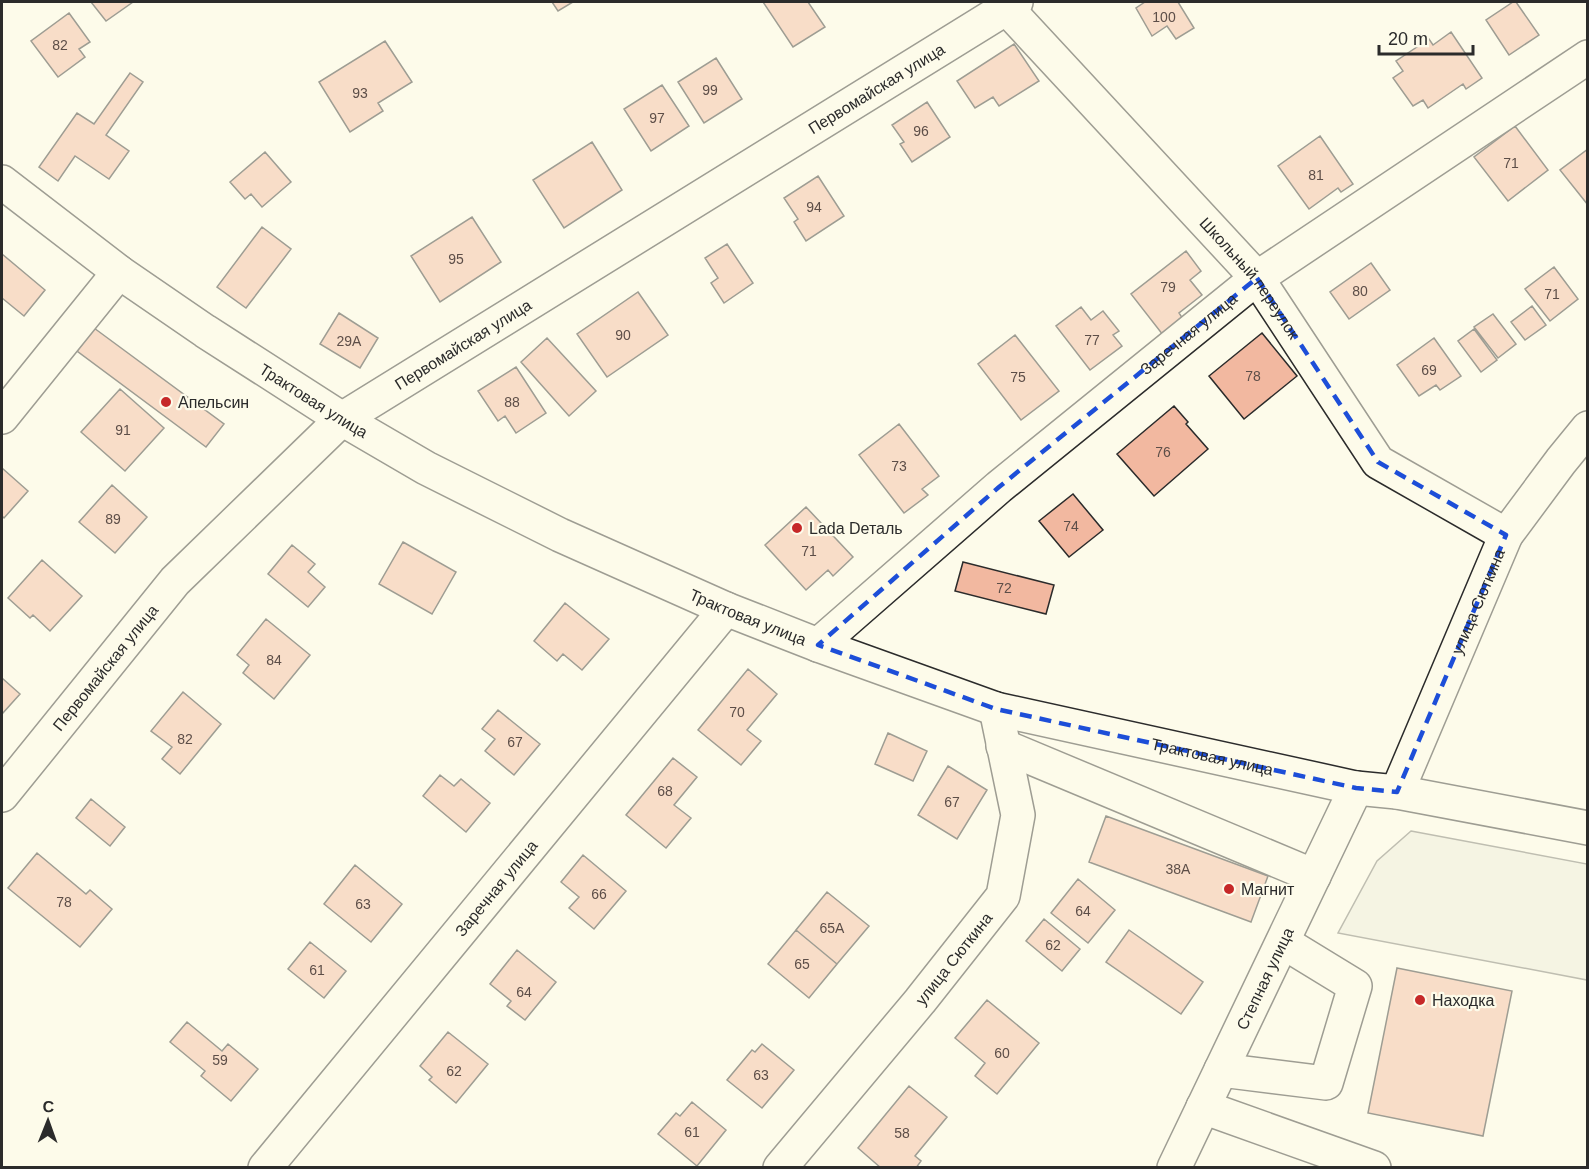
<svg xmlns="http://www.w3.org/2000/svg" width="1589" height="1169" viewBox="0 0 1589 1169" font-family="Helvetica,sans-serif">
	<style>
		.green { fill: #ecebdb; stroke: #74746e; stroke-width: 1.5 }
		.building { fill: #f2b8a0; stroke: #2b2b2b; stroke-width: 1.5 }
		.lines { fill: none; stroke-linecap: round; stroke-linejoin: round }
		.minor-casing { stroke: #2b2b2b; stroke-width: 36 }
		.major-casing { stroke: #2b2b2b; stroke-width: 36 }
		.minor { stroke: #fdfbea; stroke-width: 33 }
		.major { stroke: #fdfbea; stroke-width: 33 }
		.marked { fill: none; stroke: #1d4ed8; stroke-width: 4.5; stroke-dasharray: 12 8; stroke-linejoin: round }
		.poi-dot { fill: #c62828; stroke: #fdfbea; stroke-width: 2 }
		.labels { text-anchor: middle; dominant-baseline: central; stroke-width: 4.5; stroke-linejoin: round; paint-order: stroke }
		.number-label { font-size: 14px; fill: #5d4e48 }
		.street-label { font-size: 16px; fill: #2b2b2b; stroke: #fdfbea }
		.poi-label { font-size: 16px; fill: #2b2b2b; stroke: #fdfbea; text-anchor: start }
	</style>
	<rect width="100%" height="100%" fill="#fdfbea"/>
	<path class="green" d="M1411,831L1587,864V980L1338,933L1377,861Z"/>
	<path class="building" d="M91,2H133L106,21Z
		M552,2H573L558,11Z
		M763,2H808L825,27L793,47Z
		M1145,2H1178L1194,28L1176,39L1167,26L1152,36L1136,8Z
		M1513,2H1516L1539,35L1509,55L1486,20Z
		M69,13L90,42L79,49L85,57L58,77L31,41Z
		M1451,32L1482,78L1466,89L1463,84L1428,108L1423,100L1413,106L1393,78L1403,71L1396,61L1429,39L1433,45Z
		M385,41L412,82L378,103L383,111L350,132L319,82Z
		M1014,44L1039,81L999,106L993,97L975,108L957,81Z
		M716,58L742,99L704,123L678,82Z
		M130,73L143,82L106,135L129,151L109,179L75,156L58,181L39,167L77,113L94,124Z
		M662,85L689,126L651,151L624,109Z
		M927,102L950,137L912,162L900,144L904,142L892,125Z
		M1515,126L1548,170L1508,201L1474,157Z
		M1320,136L1353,184L1341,192L1338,188L1309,209L1278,166Z
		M592,142L622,190L564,228L533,180Z
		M1588,149V205L1560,170Z
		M265,152L291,182L262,207L251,194L245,199L230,182Z
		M818,176L844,216L806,241L794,222L798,219L784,198Z
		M472,217L501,262L440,302L411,256Z
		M262,227L291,249L246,308L217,287Z
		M727,244L753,283L724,303L711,283L718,278L705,258Z
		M1186,251L1201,271L1190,280L1202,295L1179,313L1183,319L1163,335L1131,294Z
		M2,254L45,290L24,316L2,298Z
		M1371,263L1390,290L1349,319L1330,292Z
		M1554,267L1578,299L1550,321L1525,289Z
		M638,292L668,335L607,377L577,334Z
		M1532,306L1546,325L1525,340L1511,322Z
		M1081,307L1091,320L1103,311L1119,331L1113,335L1122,346L1090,370L1056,326Z
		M339,313L378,338L360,368L320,344Z
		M1493,314L1516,344L1498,358L1474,327Z
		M94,328L224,424L206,447L77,351Z
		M1474,329L1497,360L1481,372L1458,341Z
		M1262,333L1297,376L1244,419L1209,376Z
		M1015,335L1059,391L1021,420L978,364Z
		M547,338L596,391L569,416L521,362Z
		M1434,338L1461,376L1440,390L1436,385L1419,396L1397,365Z
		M516,367L546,413L516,433L505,416L498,421L478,391Z
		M120,389L164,428L125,471L81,432Z
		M1174,406L1188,422L1186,424L1208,449L1154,496L1117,454Z
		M899,424L939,476L922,489L928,495L904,513L859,455Z
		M2,468L28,491L4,518L2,516Z
		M112,485L147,517L115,553L79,522Z
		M1073,494L1103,530L1069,557L1039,521Z
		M806,507L853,557L833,576L828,570L806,590L765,545Z
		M403,542L456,572L432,614L379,584Z
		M292,545L315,564L308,572L325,587L308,607L268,574Z
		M42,560L82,596L50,631L33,615L30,618L8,598Z
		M963,562L1054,585L1046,614L955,591Z
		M565,603L609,639L582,670L563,654L557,661L534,641Z
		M266,619L310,655L274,699L243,673L249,665L237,655Z
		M748,669L777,694L747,730L761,741L741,765L698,730Z
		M2,678L20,694L2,714Z
		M183,692L221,724L180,774L162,759L172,747L151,731Z
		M498,710L540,744L514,775L485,751L495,739L482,729Z
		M888,733L927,751L913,781L875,764Z
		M673,758L697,777L674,805L691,818L666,848L626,815Z
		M948,766L987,790L957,839L918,815Z
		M440,775L454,786L461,779L490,803L466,832L423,796Z
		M91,799L125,827L110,846L76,818Z
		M1106,816L1268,876L1251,922L1089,862Z
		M37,853L86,894L90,890L112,909L80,947L8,888Z
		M583,855L626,891L594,929L569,908L579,897L561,882Z
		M355,865L402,904L371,942L324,904Z
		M1078,879L1115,910L1088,943L1051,913Z
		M827,892L869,926L837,964L796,930Z
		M1044,919L1080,949L1062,971L1026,941Z
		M796,930L837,964L809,998L768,964Z
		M1129,930L1203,982L1181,1014L1106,962Z
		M310,942L346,971L324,998L288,969Z
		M517,950L556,982L525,1020L507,1006L511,1001L490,984Z
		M1397,968L1512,991L1483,1136L1368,1113Z
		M987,1000L1039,1043L997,1094L975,1076L985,1063L955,1038Z
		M187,1022L222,1051L228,1044L258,1069L231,1101L201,1076L205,1071L170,1042Z
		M448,1032L488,1064L456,1103L429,1080L432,1077L420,1066Z
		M762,1044L794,1070L762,1108L727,1080L752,1050L755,1052Z
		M909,1086L947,1117L915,1156L921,1161L916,1168H881L858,1148Z
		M692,1102L726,1130L697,1166L658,1134L676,1113L680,1116Z"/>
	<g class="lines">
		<defs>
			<g id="minor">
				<path id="s1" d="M1001,2L1257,278L1378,462L1506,535"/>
				<path d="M2,417L119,272"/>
				<path id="s2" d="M818,645L999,487L1257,278L1588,57"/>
				<path d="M1003,746L1314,876"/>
				<path id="s3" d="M1397,792L1506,535L1561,461L1588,428"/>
				<path id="s4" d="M2,795L175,581L342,419L1016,2"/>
				<path d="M1221,1070L1326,1083L1355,986L1283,942"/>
				<path d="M1203,1107L1374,1168"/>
				<path id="s5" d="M265,1168L726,609"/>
				<path id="s6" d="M780,1168L920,1001L1003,896L1018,815L996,709"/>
				<path id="s7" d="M1174,1168L1356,788"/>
			</g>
			<g id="major">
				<path id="s8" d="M2,182L119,272L205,331L342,419L426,468L560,535L726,609L818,645L996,709L1356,788L1397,792L1588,828"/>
			</g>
		</defs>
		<use href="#minor" class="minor-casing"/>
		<use href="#major" class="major-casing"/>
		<use href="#minor" class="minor"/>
		<use href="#major" class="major"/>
	</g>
	<path d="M0 0H1589V1169H0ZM1257,278L1378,462L1506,535L1397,792L1356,788L996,709L818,645L999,487Z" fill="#fdfbea" fill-opacity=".55" fill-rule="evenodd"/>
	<path class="marked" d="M1257,278L1378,462L1506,535L1397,792L1356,788L996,709L818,645L999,487Z"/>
	<g class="poi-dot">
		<circle cx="166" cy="402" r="6"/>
		<circle cx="797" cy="528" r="6"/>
		<circle cx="1229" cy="889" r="6"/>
		<circle cx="1420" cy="1000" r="6"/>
	</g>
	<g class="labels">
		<g class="number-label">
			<text x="1164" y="17">100</text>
			<text x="60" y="45">82</text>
			<text x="710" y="90">99</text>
			<text x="360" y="93">93</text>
			<text x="657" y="118">97</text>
			<text x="921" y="131">96</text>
			<text x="1511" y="163">71</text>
			<text x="1316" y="175">81</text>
			<text x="814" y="207">94</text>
			<text x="456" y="259">95</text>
			<text x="1168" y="287">79</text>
			<text x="1360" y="291">80</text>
			<text x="1552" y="294">71</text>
			<text x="623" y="335">90</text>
			<text x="1092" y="340">77</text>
			<text x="349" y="341">29А</text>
			<text x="1429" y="370">69</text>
			<text x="1253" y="376">78</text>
			<text x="1018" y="377">75</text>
			<text x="512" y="402">88</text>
			<text x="123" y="430">91</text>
			<text x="1163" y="452">76</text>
			<text x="899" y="466">73</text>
			<text x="113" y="519">89</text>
			<text x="1071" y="526">74</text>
			<text x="809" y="551">71</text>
			<text x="1004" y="588">72</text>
			<text x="274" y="660">84</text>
			<text x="737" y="712">70</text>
			<text x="185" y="739">82</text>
			<text x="515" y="742">67</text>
			<text x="665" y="791">68</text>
			<text x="952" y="802">67</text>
			<text x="1178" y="869">38А</text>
			<text x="599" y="894">66</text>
			<text x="64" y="902">78</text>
			<text x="363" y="904">63</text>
			<text x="1083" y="911">64</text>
			<text x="832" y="928">65А</text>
			<text x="1053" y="945">62</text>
			<text x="802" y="964">65</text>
			<text x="317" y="970">61</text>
			<text x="524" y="992">64</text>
			<text x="1002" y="1053">60</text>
			<text x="220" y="1060">59</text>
			<text x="454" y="1071">62</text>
			<text x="761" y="1075">63</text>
			<text x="692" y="1132">61</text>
			<text x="902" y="1133">58</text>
		</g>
		<g class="street-label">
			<text stroke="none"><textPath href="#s4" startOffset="1136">Первомайская улица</textPath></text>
			<text stroke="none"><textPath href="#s1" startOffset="372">Школьный переулок</textPath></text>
			<text stroke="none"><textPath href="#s2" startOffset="484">Заречная улица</textPath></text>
			<text stroke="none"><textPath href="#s4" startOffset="650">Первомайская улица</textPath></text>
			<text stroke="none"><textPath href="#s8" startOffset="381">Трактовая улица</textPath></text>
			<text stroke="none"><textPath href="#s3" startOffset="207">улица Сюткина</textPath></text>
			<text stroke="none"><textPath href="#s8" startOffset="867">Трактовая улица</textPath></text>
			<text stroke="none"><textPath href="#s4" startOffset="164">Первомайская улица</textPath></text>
			<text stroke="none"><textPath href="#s8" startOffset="1353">Трактовая улица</textPath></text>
			<text stroke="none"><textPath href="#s5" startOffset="363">Заречная улица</textPath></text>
			<text stroke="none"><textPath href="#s6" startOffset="272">улица Сюткина</textPath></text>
			<text stroke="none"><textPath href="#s7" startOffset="210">Степная улица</textPath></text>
		</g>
		<g class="poi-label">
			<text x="178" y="402">Апельсин</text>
			<text x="809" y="528">Lada Dеталь</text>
			<text x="1241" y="889">Магнит</text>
			<text x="1432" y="1000">Находка</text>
		</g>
	</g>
	<rect width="1589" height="1169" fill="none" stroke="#2b2b2b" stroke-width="6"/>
	<g transform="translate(48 1121) rotate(1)" stroke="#fdfbea" stroke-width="4.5" paint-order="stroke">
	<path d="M0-4.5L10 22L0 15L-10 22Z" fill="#2b2b2b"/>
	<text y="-9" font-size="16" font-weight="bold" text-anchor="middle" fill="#2b2b2b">С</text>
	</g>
	<path d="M1379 45v9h94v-9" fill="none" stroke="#2b2b2b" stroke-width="3"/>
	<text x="1388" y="45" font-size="18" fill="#2b2b2b" stroke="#fdfbea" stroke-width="4.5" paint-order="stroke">20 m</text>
</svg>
